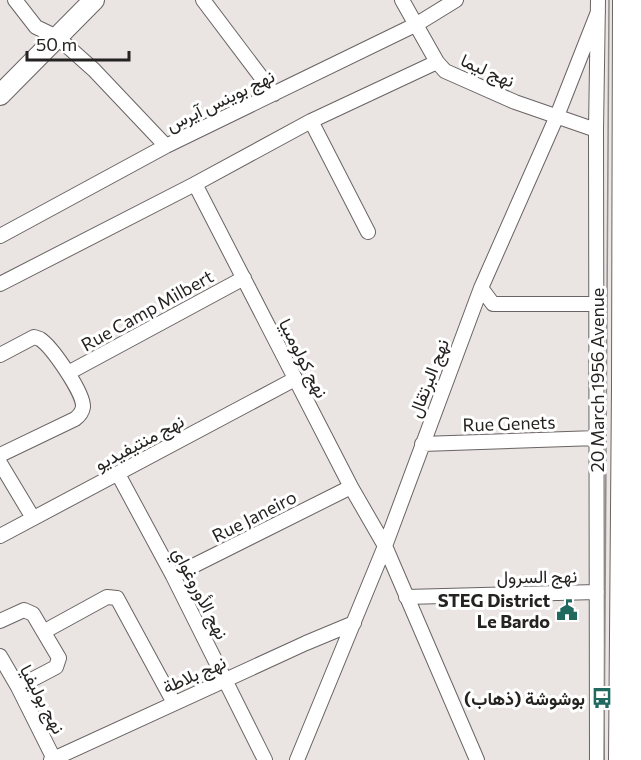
<svg xmlns="http://www.w3.org/2000/svg" width="641" height="760" viewBox="0 0 641 760" font-family="Commissioner,Vazirmatn,sans-serif">
	<style>
		.lines { fill: none; stroke-linecap: round; stroke-linejoin: round }
		.minor-casing { stroke: #696463; stroke-width: 16 }
		.secondary-casing { stroke: #696463; stroke-width: 22 }
		.minor { stroke: #fff; stroke-width: 14 }
		.secondary { stroke: #fff; stroke-width: 20 }
		.tram { stroke: #908c8b; stroke-width: 1.5 }
		.labels { text-anchor: middle; dominant-baseline: central; stroke-width: 6; stroke-linejoin: round; paint-order: stroke }
		.street-label { font-size: 18px; fill: #252322; stroke: #fff }
		.poi-label { font-size: 18px; font-weight: bold; fill: #252322; stroke: #fff; text-anchor: end }
	</style>
	<rect width="100%" height="100%" fill="#eae4e3"/>
	<g class="lines">
		<defs>
			<path id="minor" d="M15,0L36,27L57,37L94,70L166,146
				M203,0L274,94
				M402,0L437,62L445,71L515,102L596,130
				M311,121L368,232
				M195,184L351,487L385,546L477,760
				M0,236L166,146L417,24L456,0
				M0,284L195,184L311,121L437,62
				M481,288L493,304H597
				M0,355L34,337L40,339C52,347 84,393 83,407C82,413 79,416 75,419L0,455
				M68,373L244,278
				M422,444L597,438
				M0,463L33,518
				M118,474L173,576L265,760
				M0,536L295,379
				M173,576L351,487
				M406,597L597,592
				M0,621L24,610L33,614L59,658L56,667L18,687
				M45,631L107,597L117,598L174,703
				M0,656L18,687L54,759
				M51,760L306,643L354,623
				M297,760L385,546L481,288L557,116L598,12
				M597,760L596,130L598,0"/>
			<path id="secondary" d="M0,95L94,0
				M619,760L622,387L623,0
				M634,760L639,0"/>
		</defs>
		<use href="#minor" class="minor-casing"/>
		<use href="#secondary" class="secondary-casing"/>
		<use href="#minor" class="minor"/>
		<use href="#secondary" class="secondary"/>
		<path class="tram" d="M604,760L609,0"/>
	</g>
	<defs>
		<symbol id="civic-bare" viewBox="-9 -9 18 18"><path d="M-.6-6.5H3V-4.5H.6V-3L4-1V1h2V6H-6V1h2V-1L-.6-3ZM-1.2 2.5V6h2.4V2.5Z" fill="#20695f" stroke="#fff" stroke-width="2.5" paint-order="stroke"/></symbol>
		<symbol id="bus-bare" viewBox="-9 -9 18 18"><path d="M-5-6H5V4H4V6H2V4H-2V6H-4V4H-5ZM-3.5-4V0h7V-4ZM-3.5 1.2v1.5H-2V1.2ZM2 1.2v1.5H3.5V1.2Z" fill="#20695f" stroke="#fff" stroke-width="2.5" paint-order="stroke"/></symbol>
	</defs>
	<g fill-rule="evenodd">
		<use href="#civic-bare" x="552" y="595" width="30" height="30"/>
		<use href="#bus-bare" x="587" y="683" width="30" height="30"/>
	</g>
	<g class="labels">
		<g class="street-label">
			<text transform="translate(488 70) rotate(24)">نهج ليما</text>
			<text transform="translate(220 100) rotate(-26)">نهج بوينس آيرس</text>
			<text transform="translate(147 310) rotate(-29)">Rue Camp Milbert</text>
			<text transform="translate(304 358) rotate(63)">نهج كولومبيا</text>
			<text transform="translate(428 378) rotate(-69)">نهج البرتقال</text>
			<text transform="translate(597 380) rotate(-90)">20 March 1956 Avenue</text>
			<text transform="translate(509 423) rotate(-2)">Rue Genets</text>
			<text transform="translate(139 442) rotate(-28)">نهج منتيفيديو</text>
			<text transform="translate(254 516) rotate(-27)">Rue Janeiro</text>
			<text transform="translate(537 576) rotate(-1)">نهج السرول</text>
			<text transform="translate(201 593) rotate(63)">نهج الأوروغواي</text>
			<text transform="translate(194 674) rotate(-24)">نهج بلاطة</text>
			<text transform="translate(43 699) rotate(62)">نهج بوليفيا</text>
		</g>
		<g class="poi-label">
			<text x="550" y="600">STEG District<tspan x="550" dy="21">Le Bardo</tspan></text>
			<text x="585" y="698">بوشوشة (ذهاب)</text>
		</g>
	</g>
	<path d="M27 51v9h102v-9" fill="none" stroke="#252322" stroke-width="3"/>
	<text x="36" y="51" font-size="18" fill="#252322" stroke="#ffffff" stroke-width="4.5" paint-order="stroke">50 m</text>
</svg>
